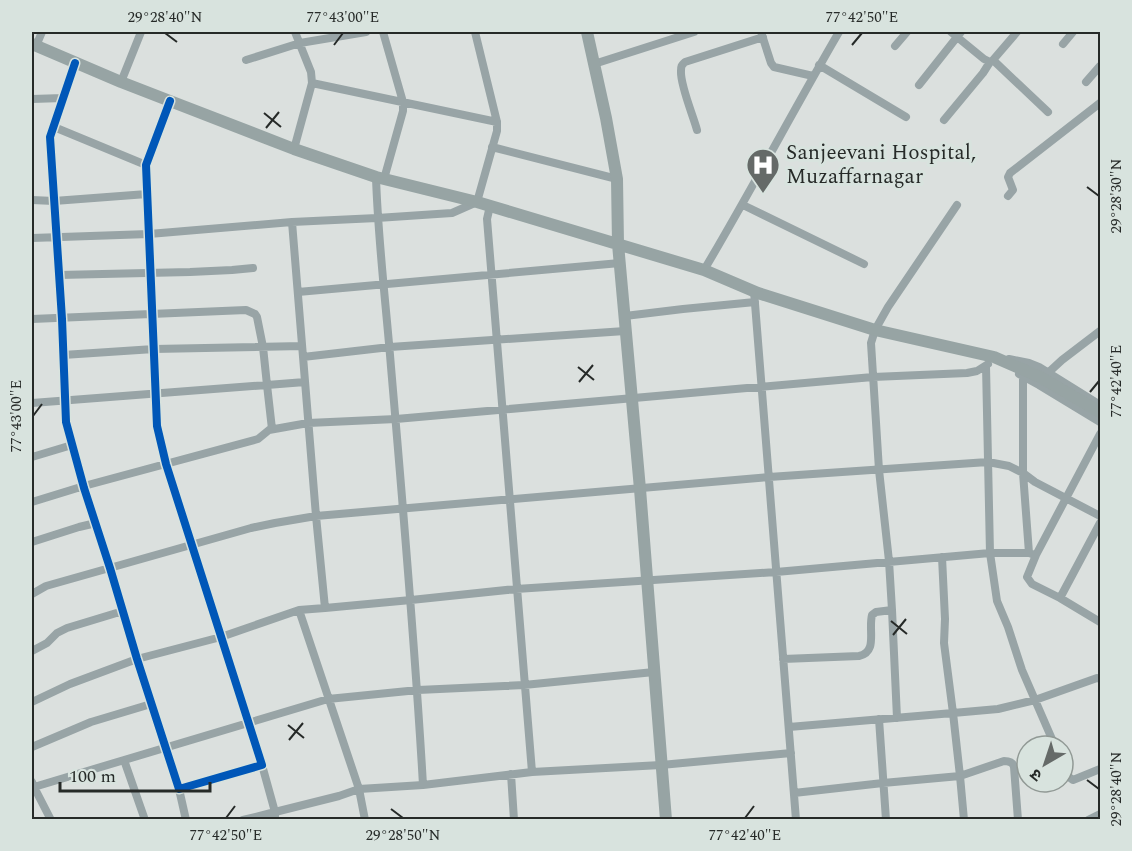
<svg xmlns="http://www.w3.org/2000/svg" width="1132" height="851" viewBox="0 0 1132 851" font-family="Spectral,'Noto Sans Devanagari',serif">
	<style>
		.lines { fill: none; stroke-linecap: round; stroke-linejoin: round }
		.street { stroke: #98a4a6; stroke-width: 8 }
		.secondary { stroke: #97a4a4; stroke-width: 12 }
		.cycleway-casing { stroke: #d8e3de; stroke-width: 11 }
		.cycleway { stroke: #0057b8; stroke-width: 8 }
		.ticks { fill: none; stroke: #262a28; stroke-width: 2 }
		.labels { text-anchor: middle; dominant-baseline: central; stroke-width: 6; stroke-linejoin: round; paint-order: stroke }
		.poi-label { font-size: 21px; fill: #262a28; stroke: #d8e3de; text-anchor: start }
		.neatline { fill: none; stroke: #262a28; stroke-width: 2 }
		.ticks-label { font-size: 15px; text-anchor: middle; fill: #262a28 }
	</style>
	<rect width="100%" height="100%" fill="#dbe0de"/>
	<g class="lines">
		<path class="street" d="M383,32L403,102V111L384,179
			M761,32L771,63L774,67L813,76
			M951,32L984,59L990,62L993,60L1017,32
			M1063,44L1073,32
			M36,46L42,32
			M895,46L907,32
			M246,60L300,43L366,32
			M993,60L1048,112
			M75,63L50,137L62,319L66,422L84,488L110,568L137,659L179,789L262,765L166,464L157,426L146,165L170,101
			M594,64L694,32
			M819,65L906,117
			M121,82L141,32
			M1086,82L1100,66
			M312,83L497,122
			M919,85L961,32
			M32,99L63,98
			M944,120L983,73L990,62
			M54,127L146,165
			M697,130C693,115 680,85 681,71C681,65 682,65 685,62L763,37
			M492,147L617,179
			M294,149L312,83L311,72L295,32
			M376,177C378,241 386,304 391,367C403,506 415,645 423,785L532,772L487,219L490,206
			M1008,196L1013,190L1008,177L1010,173L1100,103
			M32,200L54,201L147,194
			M743,205L864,264
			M292,222L316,516L325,608L411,600L516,589L776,572L990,553L986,366
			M32,238L149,234L292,222L377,218L452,213L477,202L497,131V122L475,32
			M704,270C751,191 793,111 839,32
			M59,275L190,272L232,270L253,268
			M754,291L796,820
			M298,292L620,263
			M625,316L683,309L755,302
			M32,319L246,310L255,314L257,317L263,347L267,385L305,382
			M63,355L154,349L302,346
			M303,357L390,347L625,331
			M1009,359L1029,363L1039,367L1100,405
			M1049,372L1062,360L1100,331
			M1019,374L1039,385L1100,422
			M1023,376V473L1029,553L1032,554
			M32,403L267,385L272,429
			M1100,434L1036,555L1027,577L1032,584L1060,598L1100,622
			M32,457L72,445
			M32,502L84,486L258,439L269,430L308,423L396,419L873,377L967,373L977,371L988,364
			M32,542L79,527L96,523
			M1029,553H990L997,601L1008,627L1022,670L1055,746
			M942,557L945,619L944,643L953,713L998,709L1035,700L1097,678L1100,679
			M32,594L46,586L251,528L275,523L316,516L769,477L988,462L1009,466L1023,473L1035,482L1100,516
			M1060,598L1100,523
			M299,610L359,789L365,820
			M892,610L897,718
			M32,651L47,643L57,633L67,628L123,611
			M783,659L859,656C878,652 868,630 872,615L876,612L892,610L889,561L879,470L871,343L875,330L888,307L957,205
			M32,702L70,684L137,659L221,637L299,610L325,608
			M879,719L886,820
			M789,727L953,713L960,776L883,783L794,793
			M32,747L91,722L151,704
			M124,760L145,820
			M1063,764L1069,777L1073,780L1100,769
			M262,765L275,812L339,796L359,789L423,785
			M532,772L661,765L791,753
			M511,774L514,820
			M32,782L34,787L328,699L418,690L524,685L654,672
			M32,788L34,787L51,820
			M179,789L186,820
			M243,820L275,812V820
			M964,820L960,776L1004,761C1009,761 1013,762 1014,767L1018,820
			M1088,820L1100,814"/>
		<path class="secondary" d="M587,32L606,118L617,179L618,244L640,489L666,820
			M32,44L121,82L170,101L294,149L376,177L477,202L704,270L758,293L875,330L994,357L1040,377L1100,412"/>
		<defs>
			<path id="cycleway" d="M75,63L50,137L62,319L66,422L84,488L110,568L137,659L179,789L262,765L166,464L157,426L146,165L170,101"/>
		</defs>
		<use href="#cycleway" class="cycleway-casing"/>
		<use href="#cycleway" class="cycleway"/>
	</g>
	<path class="ticks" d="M165,33L177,42M334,45L343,33M852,45L862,33M264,113L281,127M266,128L279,112M1087,187L1099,196M578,367L594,380M579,382L593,365M1090,392L1099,381M33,416L42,404M891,621L907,634M893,635L906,619M288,725L304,738M289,740L303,723M1087,780L1099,789M391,809L403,818M226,818L235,806M745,818L754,806"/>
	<defs>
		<symbol id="hospital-pin" viewBox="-11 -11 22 30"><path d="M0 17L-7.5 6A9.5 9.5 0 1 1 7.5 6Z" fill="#656a68" stroke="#d8e3de"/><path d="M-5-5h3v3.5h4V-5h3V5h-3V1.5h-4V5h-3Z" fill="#fff"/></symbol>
	</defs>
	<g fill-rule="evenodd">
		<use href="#hospital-pin" x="744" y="146" width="38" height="52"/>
	</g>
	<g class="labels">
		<g class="poi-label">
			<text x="786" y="153">Sanjeevani Hospital,<tspan x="786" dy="24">Muzaffarnagar</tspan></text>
		</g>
	</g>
	<rect width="1132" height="851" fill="none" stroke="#d8e3de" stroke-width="66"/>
	<g transform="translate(1045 764) rotate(219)"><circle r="28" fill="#d8e3de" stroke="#919995" stroke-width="1.5"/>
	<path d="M0-4.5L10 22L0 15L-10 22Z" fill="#656a68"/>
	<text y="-9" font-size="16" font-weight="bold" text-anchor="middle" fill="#262a28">उ</text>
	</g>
	<path d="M60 782v9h150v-9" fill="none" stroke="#262a28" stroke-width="3"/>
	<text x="69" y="782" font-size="18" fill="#262a28" stroke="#d8e3de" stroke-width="4.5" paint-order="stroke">100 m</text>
	<rect x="33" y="33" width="1066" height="785" class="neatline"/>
	<g class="ticks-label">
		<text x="165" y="22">29°28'40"N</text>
		<text x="343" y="22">77°43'00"E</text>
		<text x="862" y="22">77°42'50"E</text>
		<text transform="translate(1116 196) rotate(-90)" y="5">29°28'30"N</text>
		<text transform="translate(1116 381) rotate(-90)" y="5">77°42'40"E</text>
		<text transform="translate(16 416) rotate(-90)" y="5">77°43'00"E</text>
		<text transform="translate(1116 789) rotate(-90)" y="5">29°28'40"N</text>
		<text x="226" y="840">77°42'50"E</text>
		<text x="403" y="840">29°28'50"N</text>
		<text x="745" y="840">77°42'40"E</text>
	</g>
</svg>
